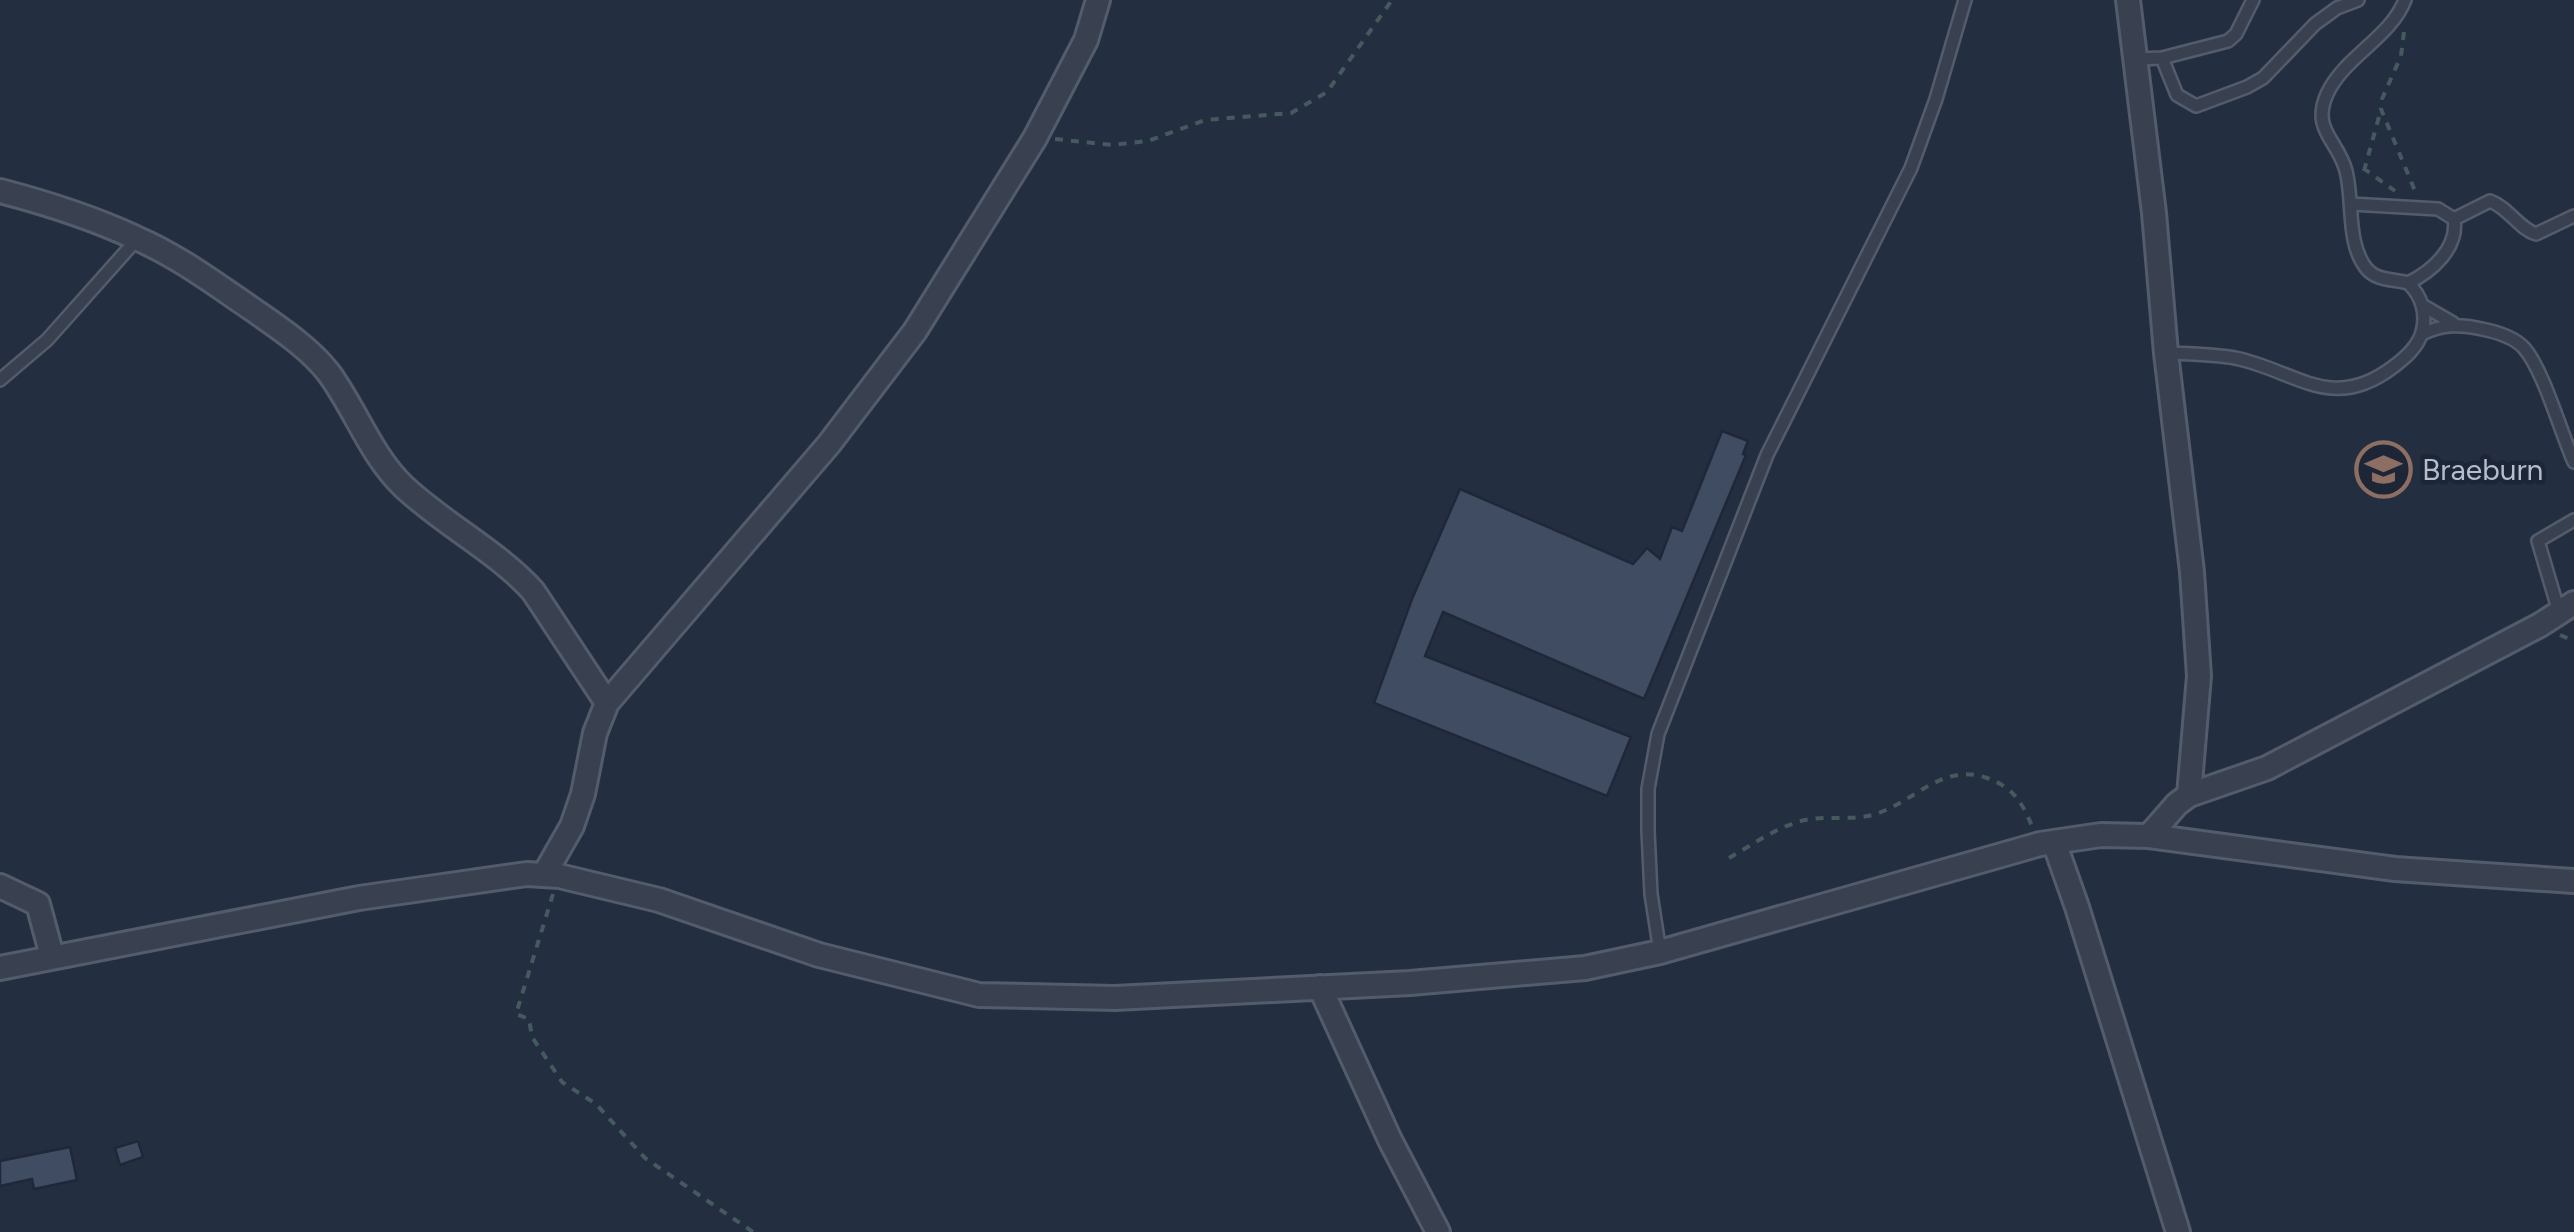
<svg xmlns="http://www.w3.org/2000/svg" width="2574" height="1232" viewBox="0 0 2574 1232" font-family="Figtree,sans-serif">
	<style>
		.building { fill: #404c61; stroke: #1f2838; stroke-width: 2.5 }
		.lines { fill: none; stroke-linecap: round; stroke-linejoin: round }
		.lane-casing { stroke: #535c6b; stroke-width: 16 }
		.street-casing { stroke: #535c6b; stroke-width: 28 }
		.path { stroke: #455a5f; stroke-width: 4; stroke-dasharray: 8 8; stroke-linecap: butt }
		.lane { stroke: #394151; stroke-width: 11 }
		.street { stroke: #394151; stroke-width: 22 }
		.labels { text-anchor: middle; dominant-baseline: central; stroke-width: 9; stroke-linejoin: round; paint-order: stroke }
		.poi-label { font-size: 30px; fill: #b5bccb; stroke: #1d2636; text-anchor: start }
	</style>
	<rect width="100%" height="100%" fill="#242e41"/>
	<path class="building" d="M1722,431L1748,441L1743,454L1746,455L1644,699L1443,612L1425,656L1631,737L1607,796L1374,703L1412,599L1460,489L1633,564L1647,548L1660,559L1672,527L1682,531Z
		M138,1141L143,1157L120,1165L115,1148Z
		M70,1147L77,1180L34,1189L32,1179L0,1186V1161Z"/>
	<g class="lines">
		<defs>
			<path id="lane" d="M2162,58L2177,95L2196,106L2247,87L2263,78L2315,24L2337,8L2358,0
				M2137,59L2162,58L2228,41L2236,34L2253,0
				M2351,204L2438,209L2454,219C2459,248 2431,272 2408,283
				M2454,219L2490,201C2509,208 2518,228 2536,234L2574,216
				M2422,305L2453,323
				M2422,334C2443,324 2460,324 2482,329C2497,332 2514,337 2524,348C2543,369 2561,433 2574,462
				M2166,353C2188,354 2212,354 2235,358C2295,370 2331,414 2393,367C2405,358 2418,347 2422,332C2427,314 2422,296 2408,283C2394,279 2376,281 2366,268C2346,242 2354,202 2346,171C2338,140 2311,130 2327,94C2344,57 2390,38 2405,0
				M0,380L47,340L138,238
				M2559,612L2538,541L2574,520
				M1660,952L1651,894L1648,831V789L1658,734L1767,455L1911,168L1936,99L1965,0"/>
			<path id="street" d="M2128,0L2154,213L2166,353L2192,572L2199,676L2189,795
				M0,191C46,203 93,218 136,238C178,256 215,284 252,309C279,328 308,347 328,372C355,408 370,454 403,486C443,524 498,552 533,591L607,703
				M2149,836L2177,804L2189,795L2267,768L2540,625L2574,603
				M2054,842L2077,907L2178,1232
				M544,875L572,826L583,794L595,733L607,703L829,444L915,331L1035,138L1086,40L1098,0
				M0,886L38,904L52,956
				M0,968L359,898L527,874L559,876L659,900L819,955L979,995L1115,998L1410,983L1585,968L1660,952L2040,844L2101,835L2149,836L2395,869L2574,881
				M1320,987L1390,1140L1438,1232"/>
		</defs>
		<use href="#lane" class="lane-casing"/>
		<use href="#street" class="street-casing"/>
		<path class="path" d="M2404,32L2401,56L2382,99L2381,109L2415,191
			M1055,139L1112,145L1148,141L1205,120L1291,113L1327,92L1392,0
			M2363,168L2395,191
			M2364,171L2380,113
			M2560,635L2574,641
			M1729,858C1752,845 1778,826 1805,820C1829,815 1858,822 1881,812C1918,798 1944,763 1987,778C2014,788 2021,801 2032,826
			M553,894L516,1014L529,1019L532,1037L562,1082L596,1104L645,1158L753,1232"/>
		<use href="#lane" class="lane"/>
		<use href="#street" class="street"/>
	</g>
	<defs>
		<symbol id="school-ring" viewBox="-11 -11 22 22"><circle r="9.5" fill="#1d2636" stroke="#8d6e63" stroke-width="1.5"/><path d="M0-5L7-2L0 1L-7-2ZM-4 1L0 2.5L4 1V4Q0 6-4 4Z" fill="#8d6e63"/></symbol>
	</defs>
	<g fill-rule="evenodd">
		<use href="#school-ring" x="2352" y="438" width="63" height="63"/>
	</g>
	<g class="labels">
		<g class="poi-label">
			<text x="2422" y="469">Braeburn</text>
		</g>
	</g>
</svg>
